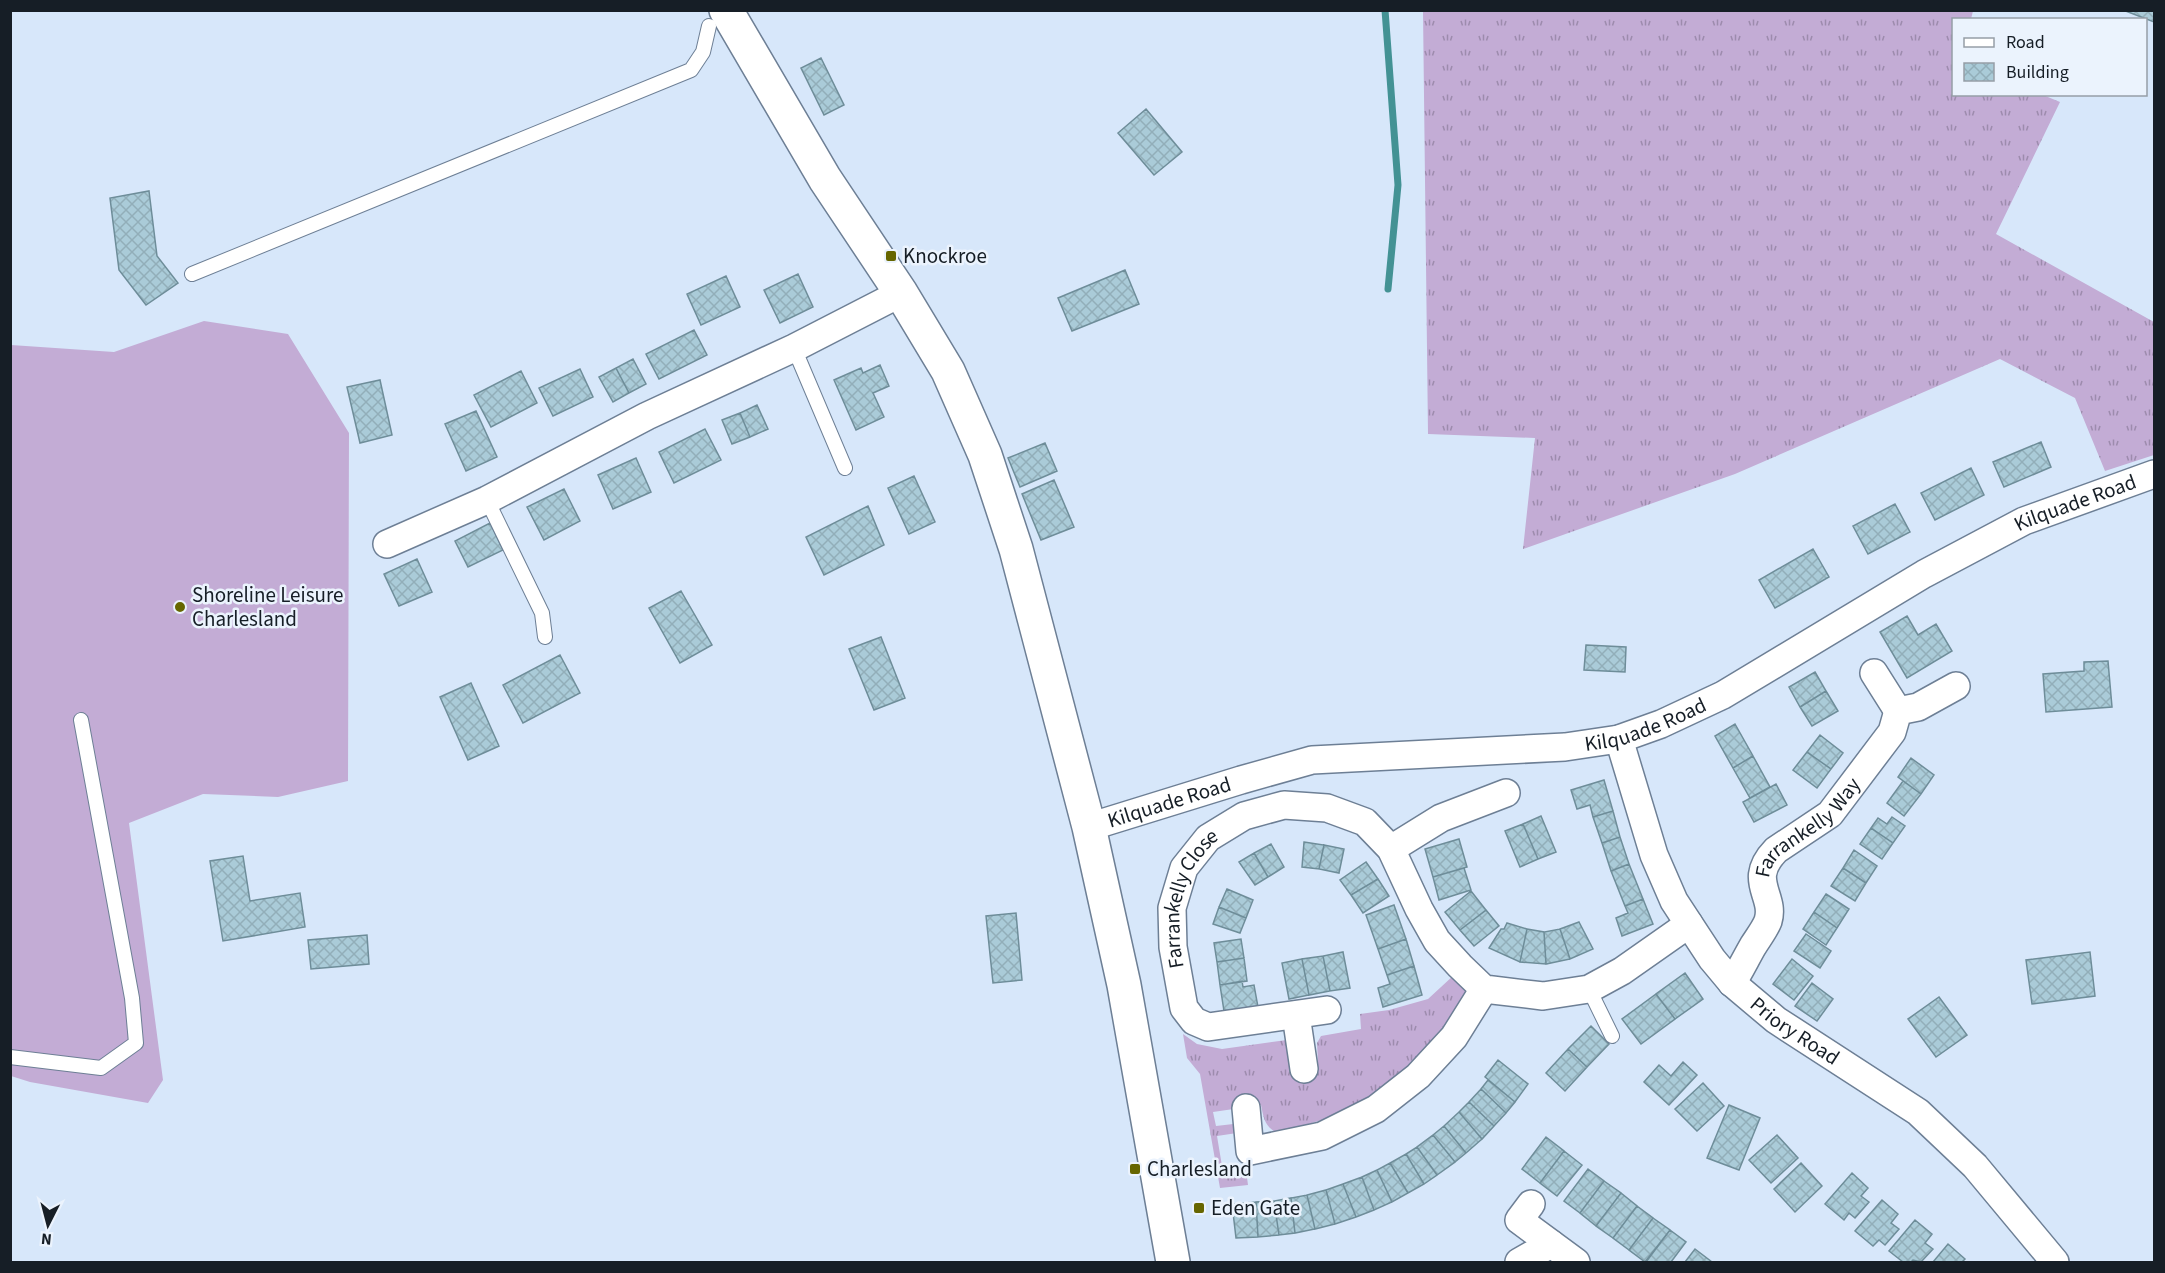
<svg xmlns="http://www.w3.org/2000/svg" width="2165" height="1273" viewBox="0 0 2165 1273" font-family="'Source Sans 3',sans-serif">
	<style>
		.grass { fill: url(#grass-tufts) }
		.pitch { fill: #c3acd5 }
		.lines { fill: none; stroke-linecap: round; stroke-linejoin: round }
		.stream { stroke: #439294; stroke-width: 7 }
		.building { fill: url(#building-cross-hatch); stroke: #6e8d99; stroke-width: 1.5 }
		.service-casing { stroke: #6d7f95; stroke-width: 16 }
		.minor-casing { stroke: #6d7f95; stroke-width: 30 }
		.secondary-casing { stroke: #6d7f95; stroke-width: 36 }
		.service { stroke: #fff; stroke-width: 14 }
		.minor { stroke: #fff; stroke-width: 27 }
		.secondary { stroke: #fff; stroke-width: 33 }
		.poi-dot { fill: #660; stroke: #ebf3fd; stroke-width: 2 }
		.labels { text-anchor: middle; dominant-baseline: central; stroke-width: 5; stroke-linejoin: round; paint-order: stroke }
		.poi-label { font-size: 21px; fill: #161e26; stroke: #ebf3fd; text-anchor: start }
		.street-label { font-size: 21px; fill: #161e26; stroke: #ebf3fd }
	</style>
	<defs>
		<pattern id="grass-tufts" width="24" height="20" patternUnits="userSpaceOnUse" patternTransform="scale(1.5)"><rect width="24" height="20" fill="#c3acd5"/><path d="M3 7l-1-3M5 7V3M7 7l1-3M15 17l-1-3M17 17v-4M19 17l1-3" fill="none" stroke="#9d8bad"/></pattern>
		<pattern id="building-cross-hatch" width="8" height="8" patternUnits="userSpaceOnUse" patternTransform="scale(1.5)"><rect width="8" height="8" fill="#aacbd8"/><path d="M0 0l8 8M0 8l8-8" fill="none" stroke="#92aeb9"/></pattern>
	</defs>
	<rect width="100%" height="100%" fill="#d7e7fa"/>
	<path class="grass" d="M1423,11H1973L1971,19L1954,20V94L2043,95L2060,102L1996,234L2154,322V455L2105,471L2075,398L2000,359L1735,474L1523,549L1535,438L1428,434Z
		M1454,975L1466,989L1471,1002L1414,1065L1370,1098L1325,1119L1288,1130L1279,1134C1265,1127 1264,1120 1261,1105L1213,1112L1216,1126L1242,1123L1237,1133L1217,1136L1223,1172L1246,1170L1248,1185L1220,1188L1200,1074L1187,1058L1183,1034L1197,1044L1222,1049L1294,1039L1298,1066L1318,1063L1317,1043L1321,1036L1361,1029L1360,1014L1389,1010L1428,999Z"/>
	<path class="pitch" d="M204,321L288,334L349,433L348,781L278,797L203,794L129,823L163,1080L148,1103L30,1082L11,1076V345L114,352Z"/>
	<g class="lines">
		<path class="stream" d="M1385,10L1398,185L1388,289"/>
	</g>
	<path class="building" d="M2123,10H2154V22Z
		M821,58L844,105L824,115L801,68Z
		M1146,109L1182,152L1154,175L1118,133Z
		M149,191L157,256L178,283L146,305L119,270L110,198Z
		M1125,270L1139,304L1072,331L1058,298Z
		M798,274L813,307L780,323L764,290Z
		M726,276L740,307L701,325L687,294Z
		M694,330L707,355L659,379L646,354Z
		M633,359L646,384L629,393L616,368Z
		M880,365L889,386L873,393L884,417L856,430L834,380L861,368L863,373Z
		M616,368L629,393L613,402L599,377Z
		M580,369L593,397L553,416L539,388Z
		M521,371L537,403L491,427L474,395Z
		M380,380L392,435L360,443L347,387Z
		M757,405L768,429L750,437L740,413Z
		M476,411L497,457L466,471L445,424Z
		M740,413L750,437L732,444L722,420Z
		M705,429L721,460L674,483L659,452Z
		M2041,442L2051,467L2004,487L1993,462Z
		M1045,443L1057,471L1020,487L1008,458Z
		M636,458L651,492L613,509L598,475Z
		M1971,468L1984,495L1935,520L1921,493Z
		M914,476L935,522L909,534L888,488Z
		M1054,480L1074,527L1041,540L1022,494Z
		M564,489L580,521L544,540L527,507Z
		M1895,504L1910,532L1868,554L1853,526Z
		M868,506L884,545L824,575L806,537Z
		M490,523L503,550L468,567L455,541Z
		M1813,549L1829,577L1775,608L1759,580Z
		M417,559L432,592L399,606L384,574Z
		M681,591L712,645L680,663L649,608Z
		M1907,616L1918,635L1936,624L1952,651L1907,678L1880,632Z
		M881,637L905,698L874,710L849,649Z
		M1586,645L1626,647L1625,672L1584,670Z
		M560,655L580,693L523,723L503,685Z
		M2108,661L2112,707L2046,712L2043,674L2084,671V662Z
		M1815,672L1826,691L1800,707L1789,687Z
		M471,683L499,746L468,760L440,697Z
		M1826,691L1838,711L1812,726L1800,707Z
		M1735,724L1753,756L1733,768L1715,736Z
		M1820,735L1843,753L1831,769L1807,752Z
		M1807,752L1831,769L1817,788L1793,770Z
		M1753,756L1770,787L1750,798L1733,768Z
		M1911,758L1934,775L1921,794L1898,777Z
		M1604,780L1613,811L1593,817L1590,805L1577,809L1571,790Z
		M1903,781L1921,794L1904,816L1887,803Z
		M1776,784L1787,805L1754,822L1743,802Z
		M1613,811L1620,837L1602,843L1593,817Z
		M1541,816L1556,852L1538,859L1523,824Z
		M1892,817L1905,826L1893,843L1871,828L1878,818L1887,824Z
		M1523,824L1538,859L1520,867L1505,831Z
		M1871,828L1893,843L1882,859L1860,844Z
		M1620,837L1629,864L1611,871L1602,843Z
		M1459,839L1467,867L1433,877L1425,849Z
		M1304,842L1324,845L1319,869L1302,867Z
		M1271,844L1284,867L1268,877L1254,853Z
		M1324,845L1344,849L1339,873L1319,869Z
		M1854,850L1877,866L1866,883L1843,868Z
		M1254,853L1268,877L1255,885L1239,862Z
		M243,856L250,901L300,893L305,927L223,941L210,861Z
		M1366,862L1378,879L1351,895L1340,880Z
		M1629,864L1643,899L1625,906L1611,871Z
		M1464,868L1471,890L1439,900L1433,877Z
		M1843,868L1866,883L1855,901L1831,886Z
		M1378,879L1389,896L1363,913L1351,895Z
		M1227,889L1253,900L1246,918L1219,907Z
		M1471,891L1486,910L1460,930L1445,912Z
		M1826,894L1849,909L1837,928L1814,912Z
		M1643,899L1653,924L1622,936L1616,918L1628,913L1625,906Z
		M1394,905L1406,939L1378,949L1366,915Z
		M1219,907L1246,918L1240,933L1213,924Z
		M1486,910L1499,926L1474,946L1460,930Z
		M1814,912L1837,928L1826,945L1803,929Z
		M1016,913L1022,980L993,983L986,916Z
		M1579,922L1593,949L1570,959L1560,929Z
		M1507,923L1527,929L1520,962L1489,948L1501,929H1504Z
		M1527,929L1544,932L1546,964L1520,962Z
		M1560,929L1570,959L1546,964L1544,932Z
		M1806,934L1831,951L1820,968L1794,951Z
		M367,935L369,964L311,969L308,940Z
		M1241,939L1244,958L1217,962L1214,943Z
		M1406,939L1414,966L1387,975L1378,949Z
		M1343,952L1350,988L1330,991L1323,956Z
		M2090,952L2095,996L2032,1004L2026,960Z
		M1323,956L1330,991L1309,995L1302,959Z
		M1244,958L1247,981L1220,985L1217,962Z
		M1302,959L1309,995L1289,999L1282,963Z
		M1792,959L1813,976L1794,1000L1773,984Z
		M1414,966L1422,995L1383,1007L1378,988L1390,984L1387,975Z
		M1685,973L1703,999L1675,1019L1656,994Z
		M1242,981L1243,987L1254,985L1258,1007L1224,1011L1220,985Z
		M1812,983L1833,999L1817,1021L1795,1006Z
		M1656,994L1675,1019L1641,1044L1622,1019Z
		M1939,997L1967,1035L1936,1057L1908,1019Z
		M1591,1026L1609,1044L1587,1067L1568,1049Z
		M1568,1049L1587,1067L1565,1091L1546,1073Z
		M1498,1060L1528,1084L1515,1102L1485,1077Z
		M1683,1062L1697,1075L1669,1105L1644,1082L1659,1065L1671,1076Z
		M1488,1080L1515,1102L1506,1113L1481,1089Z
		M1703,1083L1724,1106L1697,1131L1675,1109Z
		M1481,1089L1506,1113L1494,1126L1469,1102Z
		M1469,1102L1494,1126L1482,1139L1459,1112Z
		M1729,1105L1760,1118L1739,1170L1707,1158Z
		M1459,1112L1482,1139L1466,1153L1444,1126Z
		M1444,1126L1466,1153L1455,1162L1433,1135Z
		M1433,1135L1455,1162L1437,1175L1417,1147Z
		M1777,1135L1798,1158L1771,1183L1749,1160Z
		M1546,1137L1564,1151L1540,1183L1522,1169Z
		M1417,1147L1437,1175L1424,1184L1406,1154Z
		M1564,1151L1582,1165L1557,1196L1540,1183Z
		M1406,1154L1424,1184L1408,1193L1390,1163Z
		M1390,1163L1408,1193L1392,1202L1377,1170Z
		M1801,1163L1822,1186L1795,1212L1774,1189Z
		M1588,1169L1604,1181L1580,1213L1564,1201Z
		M1377,1170L1392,1202L1374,1210L1362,1177Z
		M1852,1173L1868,1188L1861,1196L1869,1202L1855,1218L1849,1213L1844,1220L1825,1204Z
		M1362,1177L1374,1210L1356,1217L1343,1184Z
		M1604,1181L1621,1193L1596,1226L1580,1213Z
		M1343,1184L1356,1217L1335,1224L1326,1190Z
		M1326,1190L1335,1224L1315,1229L1307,1195Z
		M1621,1193L1637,1206L1613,1238L1596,1226Z
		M1307,1195L1315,1229L1295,1233L1291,1198Z
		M1291,1198L1295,1233L1279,1235L1274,1201Z
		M1882,1200L1898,1214L1891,1223L1899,1229L1885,1245L1879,1240L1873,1246L1855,1231Z
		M1274,1201L1279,1235L1258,1237L1256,1202Z
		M1256,1202L1258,1237L1236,1238L1232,1204Z
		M1637,1206L1653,1218L1629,1250L1613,1238Z
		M1653,1218L1670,1230L1645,1262L1629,1250Z
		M1915,1220L1932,1234L1925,1243L1933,1249L1921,1262L1913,1260L1911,1262H1903L1889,1251Z
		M1670,1230L1686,1242L1671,1262H1646Z
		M1948,1244L1965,1259L1962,1262H1933Z
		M1695,1249L1712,1262H1685Z"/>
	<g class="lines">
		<defs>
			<path id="service" d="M192,274L691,70L703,52L709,26
				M794,348L845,468
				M487,500L542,613L545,637
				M1589,989L1612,1036
				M10,1057L101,1068L136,1043L132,998L81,720"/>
			<g id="minor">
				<path d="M387,544L487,500L647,416L794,348L901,293"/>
				<path d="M1874,673L1898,711"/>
				<path id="s1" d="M1619,739L1654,855L1674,901L1712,959L1732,983L1776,1020L1918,1112L1975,1166L2055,1262"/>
				<path id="s2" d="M1089,827L1241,780L1312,760L1565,747L1619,739L1661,724L1723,695L1924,574L2024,521L2154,474"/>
				<path d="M1391,849L1441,818L1506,793"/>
				<path id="s3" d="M1732,983C1740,971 1746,958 1753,946C1758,938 1765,929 1768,921C1776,895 1746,881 1776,850L1830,814L1892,732L1898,711L1918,707L1956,686"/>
				<path id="s4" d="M1327,1010L1208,1027L1194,1021L1184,1008L1173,947L1172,908L1184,868L1208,838L1244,816L1284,805L1327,808L1365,822L1391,849L1419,909L1437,941L1460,966L1484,989L1543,996L1589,989L1622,971L1689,924"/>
				<path d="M1296,1015L1304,1069"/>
				<path d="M1246,1108L1250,1151L1322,1136L1376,1109L1418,1076L1454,1037L1484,989"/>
				<path d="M1531,1204L1519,1220L1576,1262"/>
				<path d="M1519,1262L1551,1244"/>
			</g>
			<path id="secondary" d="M726,10L825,179L901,293L948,371L985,455L1016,549L1089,827L1124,985L1173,1262"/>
		</defs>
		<use href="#service" class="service-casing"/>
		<use href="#minor" class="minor-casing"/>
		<use href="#secondary" class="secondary-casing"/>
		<use href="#service" class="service"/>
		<use href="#minor" class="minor"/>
		<use href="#secondary" class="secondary"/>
	</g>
	<g class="poi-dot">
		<rect x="885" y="250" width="12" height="12" rx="3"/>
		<circle cx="180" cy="607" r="6"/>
		<rect x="1129" y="1163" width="12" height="12" rx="3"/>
		<rect x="1193" y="1202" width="12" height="12" rx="3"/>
	</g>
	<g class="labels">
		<g class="poi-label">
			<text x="903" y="256">Knockroe</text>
			<text x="192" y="595">Shoreline Leisure<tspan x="192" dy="24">Charlesland</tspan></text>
			<text x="1147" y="1169">Charlesland</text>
			<text x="1211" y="1208">Eden Gate</text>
		</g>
		<g class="street-label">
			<text stroke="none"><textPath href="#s2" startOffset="1056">Kilquade Road</textPath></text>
			<text stroke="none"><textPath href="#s2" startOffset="570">Kilquade Road</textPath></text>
			<text stroke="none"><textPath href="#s2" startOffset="84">Kilquade Road</textPath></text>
			<text stroke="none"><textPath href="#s3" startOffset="186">Farrankelly Way</textPath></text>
			<text stroke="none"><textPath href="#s4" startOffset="267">Farrankelly Close</textPath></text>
			<text stroke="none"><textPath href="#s1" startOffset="351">Priory Road</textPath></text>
		</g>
	</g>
	<rect width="2165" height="1273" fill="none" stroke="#161e26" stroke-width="24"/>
	<rect x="1952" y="18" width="195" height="78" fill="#ebf3fd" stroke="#969ea7" stroke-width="1.5"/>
	<rect x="1964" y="38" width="30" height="9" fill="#ffffff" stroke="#969ea7" stroke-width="1.5"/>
	<text x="2006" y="48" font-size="18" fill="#161e26">Road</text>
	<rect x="1964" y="63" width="30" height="18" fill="url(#building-cross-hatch)" stroke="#969ea7" stroke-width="1.5"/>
	<text x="2006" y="78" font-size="18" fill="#161e26">Building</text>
	<g transform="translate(48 1225) rotate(186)" stroke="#ebf3fd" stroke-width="4.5" paint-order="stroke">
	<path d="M0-4.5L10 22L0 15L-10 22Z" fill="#161e26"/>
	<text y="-9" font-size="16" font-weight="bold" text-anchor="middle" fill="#161e26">N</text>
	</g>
</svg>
